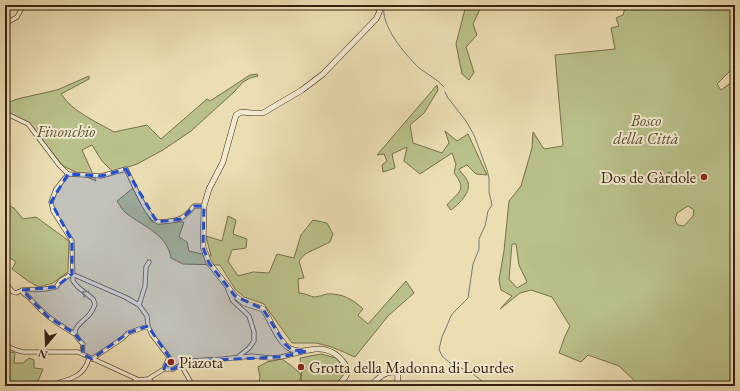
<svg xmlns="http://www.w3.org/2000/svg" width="740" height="391" viewBox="0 0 740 391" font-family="'EB Garamond',serif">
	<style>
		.green { fill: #bac08a; stroke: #78704c; fill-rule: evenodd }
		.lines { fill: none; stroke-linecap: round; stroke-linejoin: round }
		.stream { stroke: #727d70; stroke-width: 1 }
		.street-casing { stroke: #645037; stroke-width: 5 }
		.secondary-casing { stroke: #37210e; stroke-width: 6 }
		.street { stroke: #f2eace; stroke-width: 3.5 }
		.secondary { stroke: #f2eace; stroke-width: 5 }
		.oneway { stroke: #94866e }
		.marked { fill: #1d4ed8; fill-opacity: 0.2; stroke: #1d4ed8; stroke-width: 3; stroke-dasharray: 8 5; stroke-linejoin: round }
		.poi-dot { fill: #8f2418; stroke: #f2eace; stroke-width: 1.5 }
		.labels { text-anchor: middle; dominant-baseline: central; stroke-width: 4; stroke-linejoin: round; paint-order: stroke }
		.park-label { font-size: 16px; font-style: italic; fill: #58492d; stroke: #f2eace }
		.poi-label { font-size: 16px; fill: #37210e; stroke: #f2eace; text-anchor: start }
	</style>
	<rect width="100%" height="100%" fill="#ebdeb3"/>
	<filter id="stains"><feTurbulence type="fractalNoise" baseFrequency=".005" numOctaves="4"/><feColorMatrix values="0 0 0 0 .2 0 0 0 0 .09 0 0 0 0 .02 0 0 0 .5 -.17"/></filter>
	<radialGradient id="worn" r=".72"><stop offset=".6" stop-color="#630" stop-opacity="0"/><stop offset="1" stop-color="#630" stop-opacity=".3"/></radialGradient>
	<path class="green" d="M466,5H484L481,7L473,24L477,35L466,47L474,72L469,80L462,74L456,44Z
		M626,5H735V66L717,84L721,90L735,80V386H640L619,366L588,355L581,362L559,353L565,336L570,326L552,297L531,290L520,293L500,309L512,296L501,290L499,280L504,251L509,201L521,186L532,148L533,132L544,149L563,146L555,55L615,49L611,28L619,26L616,18L623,15ZM688,206L694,210L693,216L684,226L678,225L675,220L677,213ZM512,244H516L519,265L527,282L517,288L509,279Z
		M257,74L258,76L250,78L243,82L234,92L191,131L163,150L137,164L113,172L102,161L92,145L82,150L96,181L63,166L28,122L12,115L5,119V104L17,99L57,90L89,76V79L61,94C73,112 95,121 114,132L147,125L161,139L207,99L210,101L250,75Z
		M437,85L438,90L424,113L410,125L413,143L442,153L449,143L445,131L457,141L468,134L487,175L476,174L467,165L459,169C461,173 465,176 467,180C473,191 459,204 451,210L447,205C458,192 468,190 454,173L456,164L452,153L420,174L404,161L407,147L392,154L395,168L383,172L382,165L387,161L384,154L377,155Z
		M133,188L152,222H184L179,237L187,242L189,251L211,256L206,236L222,241L228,216L236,220L233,234L247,239L246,248L232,250L228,261L238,276L253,272L269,273L277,254L294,258L301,235L313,220L327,223L333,234L330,242L305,254L299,261L304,278L298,279L299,293C305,293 309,296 314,297C318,297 323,295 327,294C341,293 353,299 363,309L358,315L368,324L406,281L414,293L388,316L355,357L332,347L316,343H292L264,304L244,297L235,289L220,265L183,264L171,258C167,234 144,227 126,213C122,210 120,205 117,201Z
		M5,204L14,208L23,219L36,217L69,241L68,272L53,283L39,287L28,281L12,269L16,262L5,254Z
		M11,352L15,353L14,363H23L29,358L34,360V368L43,369L38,381L28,386H5V354H8Z
		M321,354L336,358L341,364L344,372L343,376L334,386H310L308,384H303L301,378L302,371L301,369L300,358Z
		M282,359L289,364L301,374L299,386H258L260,377L258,367L267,362Z"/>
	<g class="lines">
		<path class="stream" d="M384,5C380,26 405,54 419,68C427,74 437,79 444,87
			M445,92L448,98L466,121L474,135L487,170L489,178V192L492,205L488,211L485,226L479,239V249L473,264L468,298L454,312L451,316L442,337L439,349L442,356L450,363L470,372L489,386
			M668,173L671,172"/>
		<defs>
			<path id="street" d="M5,24L17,17L23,6L27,5
				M5,113L28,124L59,165L68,174L56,189L51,202L53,211L72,241L73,281L78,287L93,299L95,304C93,309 92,313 87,317C76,327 69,331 83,344L82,354
				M68,174L101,176L126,169C132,180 147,218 158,222C177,221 182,221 194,206H204
				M5,283L13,292L16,293L22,290
				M228,290L233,301L249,316L254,332V341L249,348L238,357
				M139,305L145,286L146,267L149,262
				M75,334C63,327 51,320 41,310C33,303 33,299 23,293L22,290L45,289L56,287L61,280L72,274L125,297L139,305L147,316L148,326L152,335L169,357L164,369
				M5,345L16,350L23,352H78L139,380L148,379L164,369H173L189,361L223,359L252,356L270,358L281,357L302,352
				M92,359L123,338L128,333L148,326
				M181,365L193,386
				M148,379L151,381L155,386
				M52,386L54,384C70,379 84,377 89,358
				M130,386L137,379"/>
			<path id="secondary" d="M338,386L346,376L348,370C342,357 331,348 316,349C307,350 300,353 291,349C278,343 271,320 263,309L244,303L235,296L209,263L203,247L204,206L209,189L223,162L236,115L241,112L252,113H263L302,90L323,74L376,19L379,13L381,5
				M370,386C378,379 384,371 395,372L398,376L397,386"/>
		</defs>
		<use href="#street" class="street-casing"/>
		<use href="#secondary" class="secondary-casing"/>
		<use href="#street" class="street"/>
		<use href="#secondary" class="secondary"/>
	</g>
	<defs><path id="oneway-chevron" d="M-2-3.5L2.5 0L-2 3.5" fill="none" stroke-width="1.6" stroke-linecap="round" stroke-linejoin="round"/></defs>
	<use class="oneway" href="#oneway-chevron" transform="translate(85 293) rotate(-142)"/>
	<path class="marked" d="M126,169L157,222L182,219L194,206H204L203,247L209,263L235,296L263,309L285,344L292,350L307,351L281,357L189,361L173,369H164L169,357L148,326L128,333L92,359L82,354L83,344L75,334L47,316L22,290L56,287L72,274V241L51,202L68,174L101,176Z"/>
	<g class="poi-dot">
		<circle cx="704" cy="177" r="4"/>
		<circle cx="171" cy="362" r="4"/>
		<circle cx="301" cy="367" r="4"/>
	</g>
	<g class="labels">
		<g class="park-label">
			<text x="646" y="120">Bosco<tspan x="646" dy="18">della Città</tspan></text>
			<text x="66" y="131">Finonchio</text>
		</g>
		<g class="poi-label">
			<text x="696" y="177" text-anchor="end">Dos de Gàrdole</text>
			<text x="179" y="362">Piazota</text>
			<text x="309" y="367">Grotta della Madonna di Lourdes</text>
		</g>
	</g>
	<rect width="740" height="391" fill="none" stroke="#ebdeb3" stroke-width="20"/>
	<rect x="6" y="6" width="728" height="379" fill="none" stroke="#37210e" stroke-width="2"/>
	<rect x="10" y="10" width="720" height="371" fill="none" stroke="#37210e"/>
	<g transform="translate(46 345) rotate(199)" stroke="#f2eace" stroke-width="3" paint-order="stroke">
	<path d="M0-3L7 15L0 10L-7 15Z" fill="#37210e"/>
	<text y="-6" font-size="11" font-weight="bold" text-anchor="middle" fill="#37210e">N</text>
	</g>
	<rect width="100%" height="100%" filter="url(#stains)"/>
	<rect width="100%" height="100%" fill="url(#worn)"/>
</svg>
